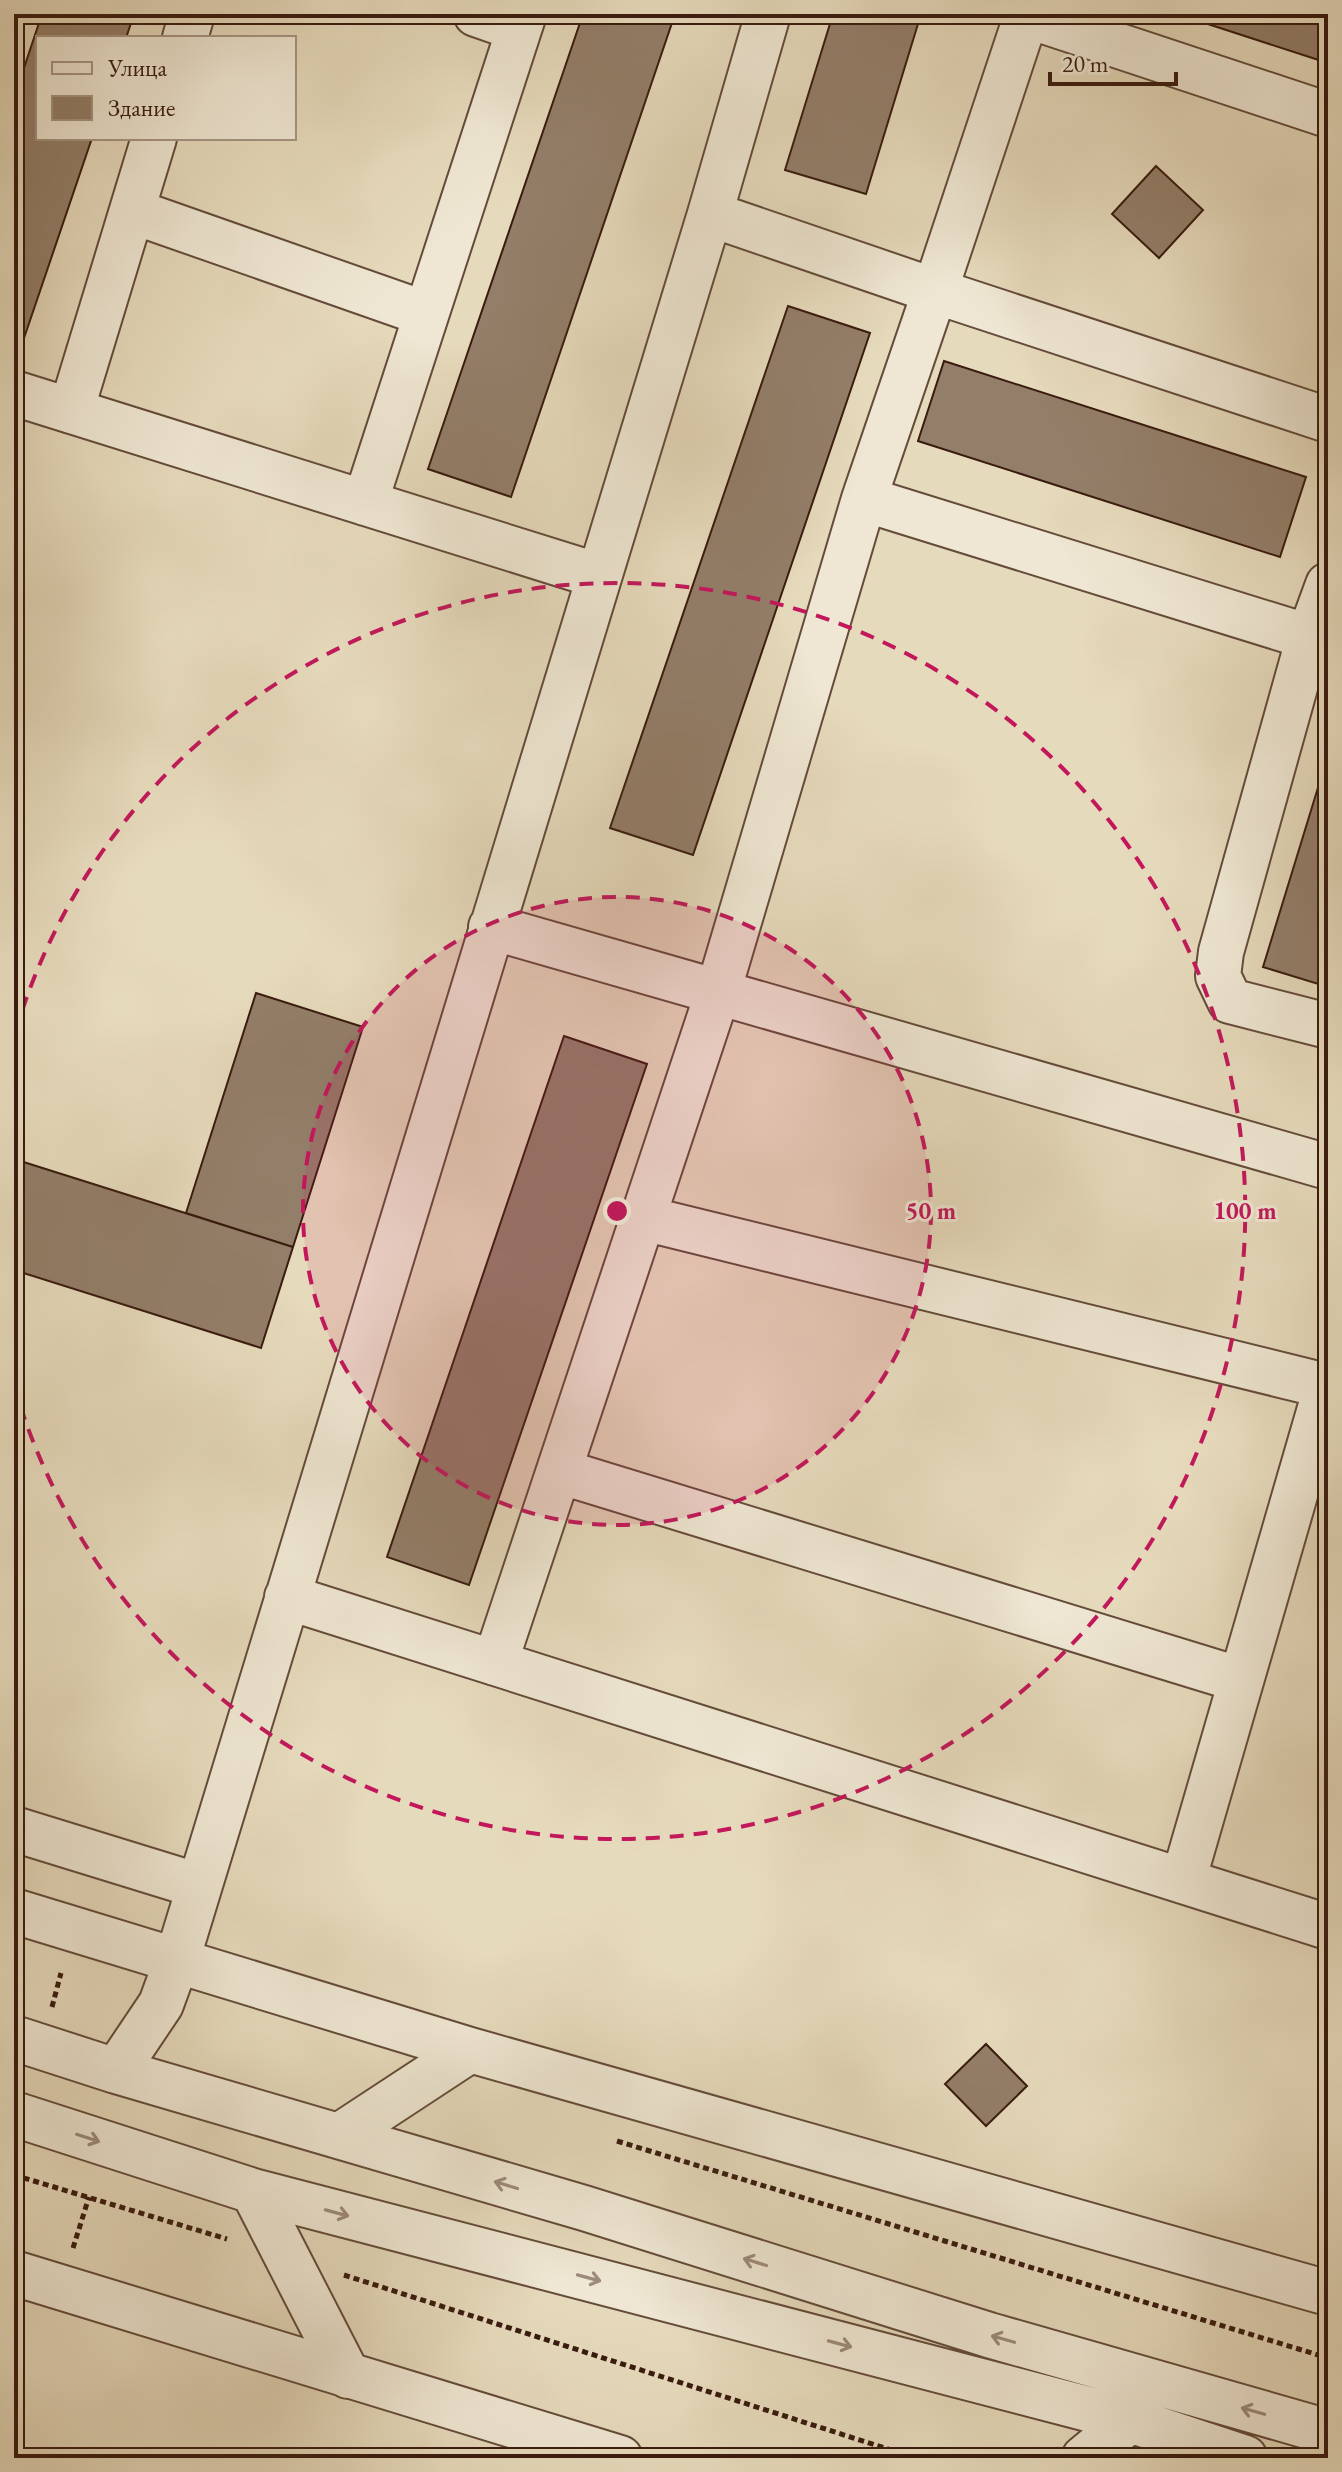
<svg xmlns="http://www.w3.org/2000/svg" width="1342" height="2472" viewBox="0 0 1342 2472" font-family="'EB Garamond',serif">
	<style>
		.building { fill: #937e69; stroke: #391b0f; stroke-width: 2 }
		.lines { fill: none; stroke-linecap: round; stroke-linejoin: round }
		.minor-casing { stroke: #644b3a; stroke-width: 48 }
		.path { stroke: #391b0f; stroke-width: 5; stroke-dasharray: 6 4; stroke-linecap: butt }
		.minor { stroke: #efe7d3; stroke-width: 44 }
		.oneway { stroke: #9d8b7b }
		.ring { fill: none; stroke: #c2185b; stroke-width: 4; stroke-dasharray: 14 10 }
		.centre { fill: #c2185b; stroke: #efe7d3; stroke-width: 4 }
		.ring-label { font-size: 24px; text-anchor: middle; font-weight: bold; fill: #c2185b; stroke: #efe7d3; stroke-width: 6; stroke-linejoin: round; paint-order: stroke }
	</style>
	<rect width="100%" height="100%" fill="#e6dabc"/>
	<filter id="stains"><feTurbulence type="fractalNoise" baseFrequency=".0025" numOctaves="4"/><feColorMatrix values="0 0 0 0 .2 0 0 0 0 .09 0 0 0 0 .02 0 0 0 .5 -.17"/></filter>
	<radialGradient id="worn" r=".72"><stop offset=".6" stop-color="#630" stop-opacity="0"/><stop offset="1" stop-color="#630" stop-opacity=".3"/></radialGradient>
	<path class="building" d="M42,14H134L126,38H38V138H92L22,344L14,341V98Z
		M583,14H675L511,497L428,469Z
		M833,14H921L866,194L785,170Z
		M1177,14H1328V63Z
		M1156,166L1203,210L1159,258L1112,214Z
		M788,306L870,333L693,855L610,828Z
		M944,361L1306,477L1280,557L918,441Z
		M1328,755V987L1263,967Z
		M256,993L363,1027L293,1247L186,1213Z
		M564,1036L647,1064L469,1585L387,1557Z
		M14,1159L293,1247L261,1348L14,1270Z
		M986,2044L1027,2086L986,2126L945,2084Z"/>
	<g class="lines">
		<defs>
			<path id="minor" d="M476,14L519,29
				M1027,14L935,291L1328,420
				M1026,15L1328,115
				M185,38L192,14
				M132,211L426,314
				M710,214L935,291L864,499L1309,637
				M14,393L599,576
				M71,411L154,138
				M365,503L524,14
				M1328,585L1309,637L1221,952L1218,976L1230,1001L1328,1026
				M491,927L1328,1167
				M643,1218L1326,1386
				M559,1471L1241,1680
				M287,1597L1328,1927
				M495,1663L718,992L864,499
				M14,1829L199,1886
				M1183,1881L1328,1381
				M14,1911L470,2050L1328,2293
				M14,2038L116,2071L584,2208L989,2335L1328,2432
				M116,2071L161,2004L177,1960L710,214L768,14
				M14,2114L253,2191L1130,2420L1245,2458
				M339,2136L470,2050
				M253,2191L348,2376
				M14,2273L620,2458
				M1084,2458L1130,2420"/>
		</defs>
		<use href="#minor" class="minor-casing"/>
		<path class="path" d="M52,2007L61,1973
			M617,2141L1328,2358
			M14,2175L227,2239
			M73,2248L89,2197
			M344,2275L916,2458"/>
		<use href="#minor" class="minor"/>
	</g>
	<defs><path id="oneway-shaft" d="M-6 0H5M1.5-3L5.5 0L1.5 3" fill="none" stroke-width="1.6" stroke-linecap="round" stroke-linejoin="round" transform="scale(2)"/></defs>
	<g class="oneway">
		<use href="#oneway-shaft" transform="translate(88 2138) rotate(18)"/>
		<use href="#oneway-shaft" transform="translate(506 2185) rotate(-163)"/>
		<use href="#oneway-shaft" transform="translate(337 2213) rotate(15)"/>
		<use href="#oneway-shaft" transform="translate(755 2262) rotate(-163)"/>
		<use href="#oneway-shaft" transform="translate(589 2278) rotate(15)"/>
		<use href="#oneway-shaft" transform="translate(1003 2339) rotate(-164)"/>
		<use href="#oneway-shaft" transform="translate(840 2344) rotate(15)"/>
		<use href="#oneway-shaft" transform="translate(1253 2411) rotate(-164)"/>
	</g>
	<circle cx="617" cy="1211" r="314" fill="#c2185b" fill-opacity=".12"/>
	<g class="ring">
		<circle cx="617" cy="1211" r="314"/>
		<path d="M15 1033A628 628 0 1 1 15 1389"/>
	</g>
	<circle cx="617" cy="1211" r="12" class="centre"/>
	<g class="ring-label">
		<text x="931" y="1219">50 m</text>
		<text x="1245" y="1219">100 m</text>
	</g>
	<rect width="1342" height="2472" fill="none" stroke="#e6dabc" stroke-width="48"/>
	<rect x="16" y="16" width="1310" height="2440" fill="none" stroke="#391b0f" stroke-width="4"/>
	<rect x="24" y="24" width="1294" height="2424" fill="none" stroke="#391b0f" stroke-width="2"/>
	<rect x="36" y="36" width="260" height="104" fill="#efe7d3" stroke="#a69585" stroke-width="2"/>
	<rect x="52" y="62" width="40" height="12" fill="#efe7d3" stroke="#a69585" stroke-width="2"/>
	<text x="108" y="76" font-size="24" fill="#391b0f">Улица</text>
	<rect x="52" y="96" width="40" height="24" fill="#937e69" stroke="#a69585" stroke-width="2"/>
	<text x="108" y="116" font-size="24" fill="#391b0f">Здание</text>
	<path d="M1050 72v12h126v-12" fill="none" stroke="#391b0f" stroke-width="4"/>
	<text x="1062" y="72" font-size="24" fill="#391b0f" stroke="#efe7d3" stroke-width="6" paint-order="stroke">20 m</text>
	<rect width="100%" height="100%" filter="url(#stains)"/>
	<rect width="100%" height="100%" fill="url(#worn)"/>
</svg>
